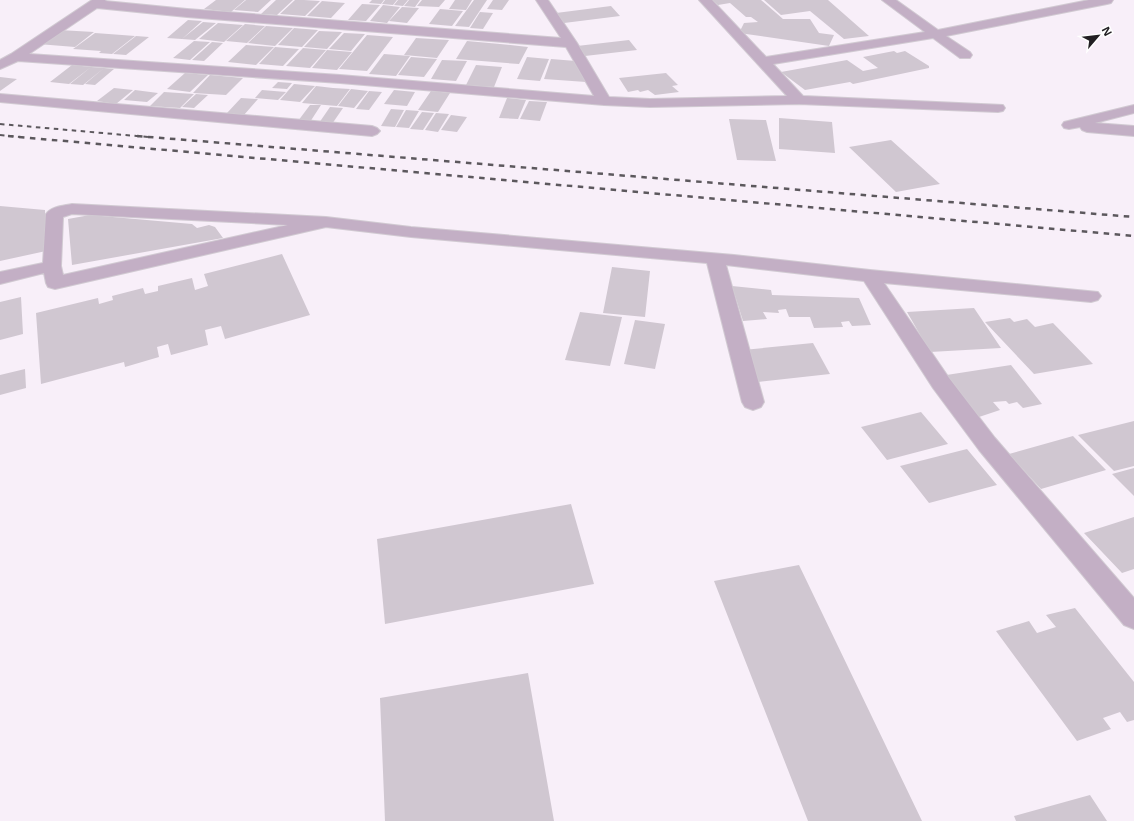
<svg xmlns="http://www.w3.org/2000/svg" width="1134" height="821" viewBox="0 0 1134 821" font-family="'Noto Sans',sans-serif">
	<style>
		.building { fill: #d0c7d1 }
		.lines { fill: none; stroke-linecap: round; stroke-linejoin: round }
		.minor-casing { stroke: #d1cad2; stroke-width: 2 }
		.minor { fill: #c3afc5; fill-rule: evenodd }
		.rail-far1 { stroke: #5c585d; stroke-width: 2; stroke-dasharray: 4.5 4.5; stroke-linecap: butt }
		.rail { stroke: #5c585d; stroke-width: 2.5; stroke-dasharray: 5.5 5.5; stroke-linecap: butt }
	</style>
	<rect width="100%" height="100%" fill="#f8eff9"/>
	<path class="building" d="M216,0H245L231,12L204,9Z
		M246,0H271L258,12L234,10Z
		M276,0H293L277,15L261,14Z
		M295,0H304L320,1L305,16L280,14Z
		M372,0H384L381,4L369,3Z
		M385,0H397L393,5L382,4Z
		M398,0H408L403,6L394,5Z
		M409,0H420L415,7L404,6Z
		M422,0H445L439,7L417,6Z
		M455,0H472L466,10L449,9Z
		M474,0H487L469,27L455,26Z
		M493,0H509L502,10L487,9Z
		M712,0H761L783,19H810L819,33L834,35L829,46L739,33L744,23L758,22L751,17H746L730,3L718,5Z
		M764,0H828L869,36L844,39L810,11L781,15Z
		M322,1L345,3L331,18L307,16Z
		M362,4L380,5L366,21L348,20Z
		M383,5L400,7L387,23L370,21Z
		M611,6L620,16L564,23L556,13Z
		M402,7L419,8L407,23L389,21Z
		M440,9L463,11L452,26L429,24Z
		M480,12L493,13L483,29L470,28Z
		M188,20L202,21L182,39L167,38Z
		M203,22L216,23L195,40L182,39Z
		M218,23L243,25L224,42L199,39Z
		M245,24L265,26L247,43L226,41Z
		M266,26L293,28L275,46L248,43Z
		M294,28L318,30L302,47L278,45Z
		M59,30L94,32L75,47L38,44Z
		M319,31L342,32L327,49L304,47Z
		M95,33L122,35L135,36L112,54L99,53L101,51L73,49Z
		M344,33L365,34L351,51L329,49Z
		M367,35L393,37L367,71L339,69Z
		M136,36L149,37L126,55L113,54Z
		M416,38L449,40L437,58L404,55Z
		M629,40L637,50L585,56L577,46Z
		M194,41L210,42L190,60L173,58Z
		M467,41L500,44L528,47L519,64L456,59Z
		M212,42L223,43L204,61L192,60Z
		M246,45L274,47L256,65L228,62Z
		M275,47L299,49L283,66L259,64Z
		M303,48L326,50L310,68L286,66Z
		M327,50L352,52L337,70L312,68Z
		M894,51L897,53L905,51L929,66V68L853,84L850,82L805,90L781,72L847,60L863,71L878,68L863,57Z
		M384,54L410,56L396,76L369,74Z
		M411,57L437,59L424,77L398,75Z
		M527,57L549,59L540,81L517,79Z
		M551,59L576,61L586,82L544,79Z
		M442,60L467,61L456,81L431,79Z
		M72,65L91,67L69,84L50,82Z
		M476,65L502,67L494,87L466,85Z
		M91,67L104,68L83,85L70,84Z
		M104,68L114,69L95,85L85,84Z
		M185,73L208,75L190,92L167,89Z
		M666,73L678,85L672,86L679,92L655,95L648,90L640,92L638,90L628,92L619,78Z
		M210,75L243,78L226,95L193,93Z
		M0,77L17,79L0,91Z
		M278,82L292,83L287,89L272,88Z
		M294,84L315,86L300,102L280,100Z
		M316,86L333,88L350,89L337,106L302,103Z
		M114,88L133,90L116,104L97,101Z
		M351,89L368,91L354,108L338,106Z
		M135,90L158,93L147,102L124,100Z
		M262,90L286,92L278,100L255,98Z
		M394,90L415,92L407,106L384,104Z
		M369,91L382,92L369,110L356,109Z
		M431,91L450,93L438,112L418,110Z
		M164,92L194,94L180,108L150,106Z
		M196,94L208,95L194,108L182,107Z
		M241,98L258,99L244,115L227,113Z
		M507,98L526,100L518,119L499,118Z
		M529,101L547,102L540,121L520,119Z
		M310,105H321L310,122L298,121Z
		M330,107L343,108L332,124L319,123Z
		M391,109L404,110L395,127L381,126Z
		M406,110L419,111L409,128L396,127Z
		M422,112L434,113L423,130L410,129Z
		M436,113L449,114L438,132L425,130Z
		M451,115L467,117L457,132L441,130Z
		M779,118L832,122L835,153L779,149Z
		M729,119L766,120L776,161L737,160Z
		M891,140L940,184L896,192L849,147Z
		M0,206L45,210L46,251L0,261Z
		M90,215L192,224L197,228L209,225L215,227L223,238L72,265L68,219Z
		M282,254L310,315L225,339L221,326L205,330L208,345L171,355L168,344L157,347L159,357L125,367L124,362L41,384L36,313L98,298L99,304L113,300L112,296L143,288L145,294L158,291V286L192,278L195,290L208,286L204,274Z
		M612,267L650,271L645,317L603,313Z
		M732,286L771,290L772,295L859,298L871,325L852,326L849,321L841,322L843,327L814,328L810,317H789L786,309L778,310L779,313L763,312L767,319L743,321Z
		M21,297L23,334L0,340V302Z
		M974,308L1001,348L930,352L907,312Z
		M580,312L622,317L610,366L565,360Z
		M1010,318L1014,322L1027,319L1035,327L1053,323L1093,364L1034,374L985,322Z
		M635,320L665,324L655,369L624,364Z
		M813,343L830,374L758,382L743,350Z
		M1011,365L1042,404L1023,408L1017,402L1009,404L1006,401L993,402L1000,410L973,419L940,376Z
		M25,369L26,388L0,395V375Z
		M921,412L948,444L887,460L861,427Z
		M1134,421V466L1114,471L1078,435Z
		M1073,436L1106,470L1041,489L1009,454Z
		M967,449L997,485L929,503L900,466Z
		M1134,468V496L1112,474Z
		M571,504L594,584L385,624L377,539Z
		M1134,517V569L1122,573L1084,533Z
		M799,565L922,821H808L714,581Z
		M1075,608L1134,682V720L1127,722L1120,712L1103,718L1111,729L1077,741L996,631L1029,621L1037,633L1056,627L1046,615Z
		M528,673L554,821H385L380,698Z
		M1090,795L1107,821H1016L1014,816Z"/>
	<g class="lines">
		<defs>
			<path id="minor" d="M92,0H106L105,1L187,9L561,38L536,0H548L577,43L609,97L650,99L787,96L699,0H712L766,57L925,32L882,0H896L938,30L1089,0H1113L1111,3L1107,4L946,36L970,52L972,55L970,58H960L933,38L773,64L803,96L1003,105L1005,108L1003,111L998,112L799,104L650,107L604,105L340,83L18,61L0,69V60L11,54ZM97,8L187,17L566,47L594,96L340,75L29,54Z
				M0,94L372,126L377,128L380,131L377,134L372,136L0,102Z
				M1134,105V113L1095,123L1134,126V136L1087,132L1082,130L1080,127L1069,129L1064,128L1062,125L1064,122Z
				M72,204L326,217L411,227L734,255L870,270L1098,292L1101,296L1098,300L1091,302L884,283L949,378L995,438L1134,598V629L1124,625L979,450L933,388L864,281L726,265L764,402L761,407L753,410L745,407L742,402L707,263L411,237L326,227L55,289L48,287L46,283L44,273L0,284V272L43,263L46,214C52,206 63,206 72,204ZM72,214L288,225L63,275L61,266L63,217Z"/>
		</defs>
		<use href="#minor" class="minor-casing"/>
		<use href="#minor" class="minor"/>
		<path class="rail-far1" d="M0,124L148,137
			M0,135L20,137"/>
		<path class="rail" d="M8,136L1134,236
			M137,136L1134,217"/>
	</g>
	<g transform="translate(1098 36) rotate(62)" stroke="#ffffff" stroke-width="3" paint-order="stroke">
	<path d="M0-3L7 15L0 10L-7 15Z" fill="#221f23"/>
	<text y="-6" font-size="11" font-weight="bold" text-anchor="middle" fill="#221f23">N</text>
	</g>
</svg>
